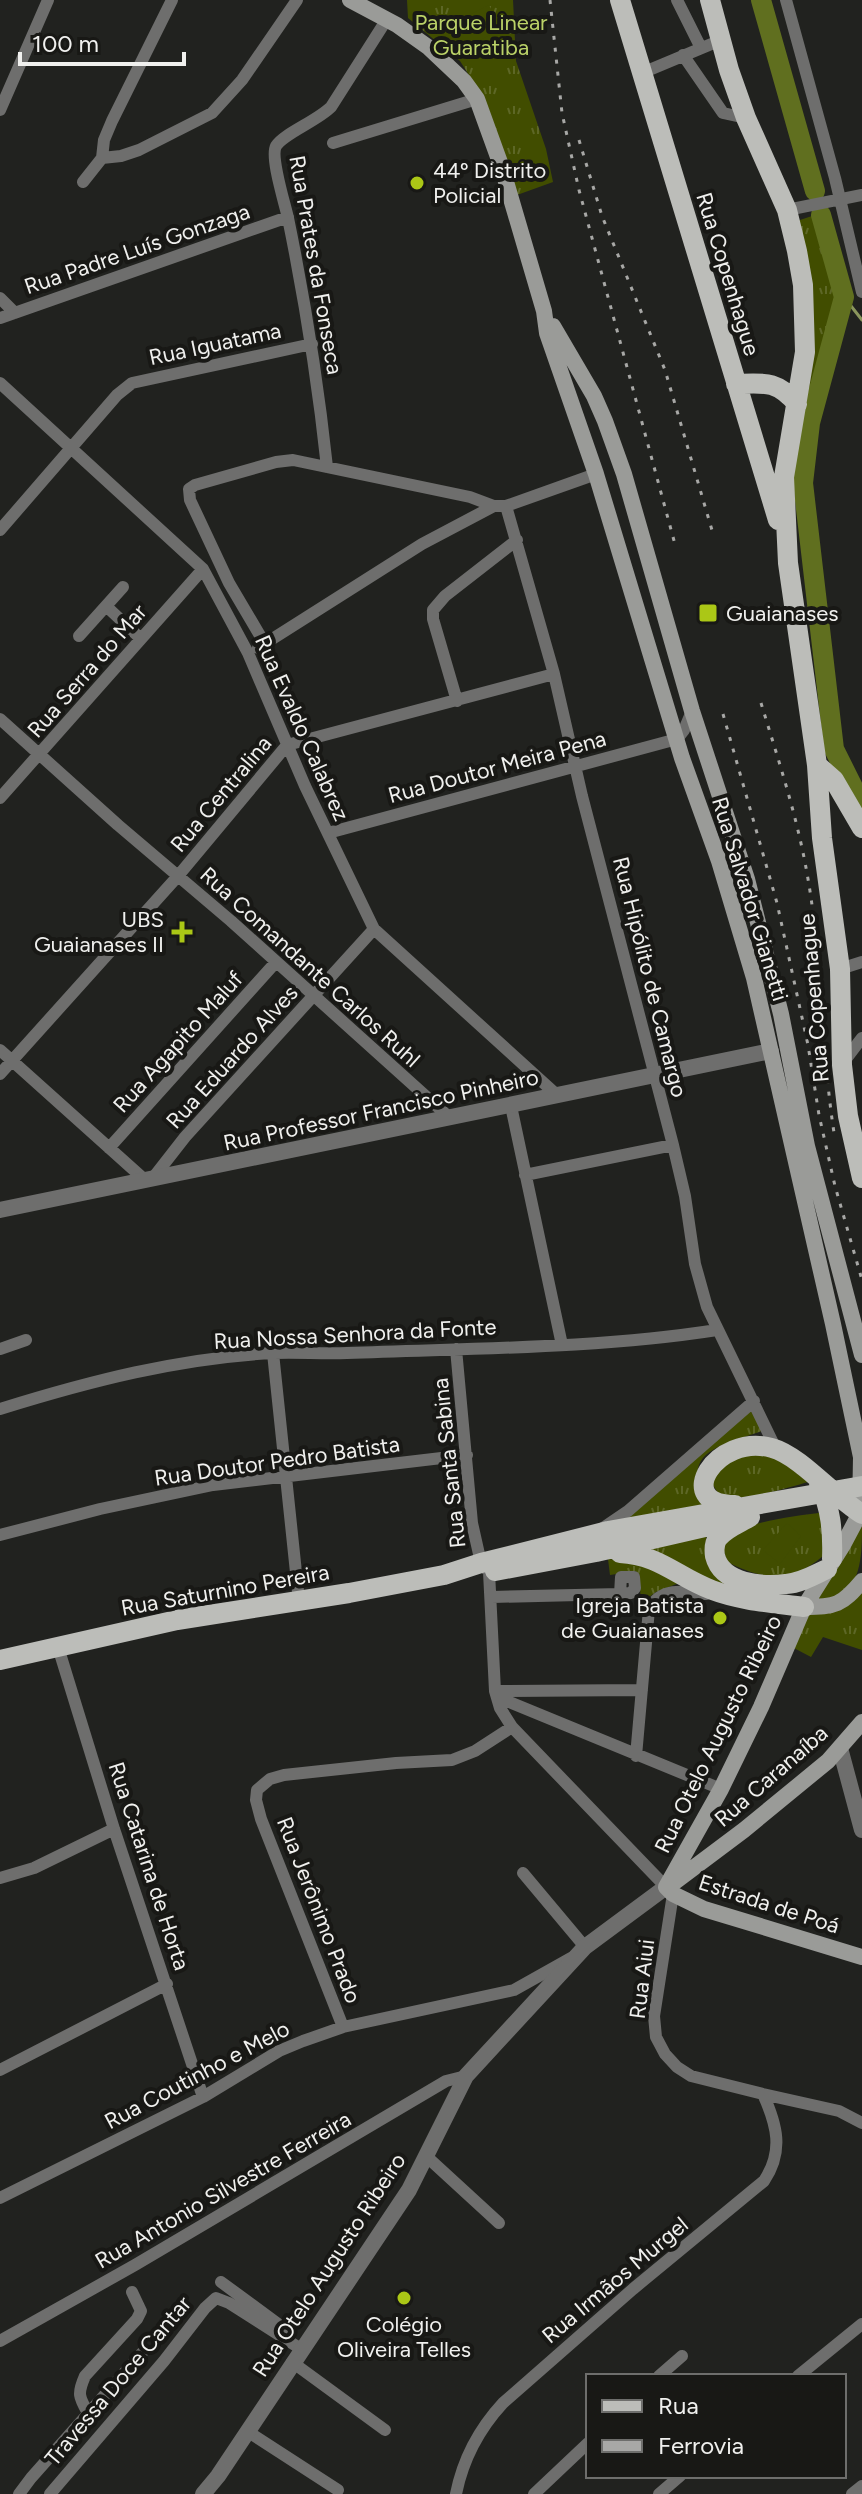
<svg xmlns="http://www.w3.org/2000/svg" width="862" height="2494" viewBox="0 0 862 2494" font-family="Figtree,sans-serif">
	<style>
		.grass { fill: url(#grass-tufts) }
		.garden { fill: #414d00 }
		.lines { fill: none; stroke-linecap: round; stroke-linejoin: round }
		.stream { stroke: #8b965d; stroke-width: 3 }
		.river { stroke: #606f1f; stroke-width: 20 }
		.minor { stroke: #6e6e6d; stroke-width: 12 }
		.tertiary { stroke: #6e6e6d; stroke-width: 16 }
		.secondary { stroke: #9a9b98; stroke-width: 16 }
		.primary { stroke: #bcbdb9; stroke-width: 20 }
		.rail { stroke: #a8a8a6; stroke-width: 3; stroke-dasharray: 4 8; stroke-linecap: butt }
		.poi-dot { fill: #abc716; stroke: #181815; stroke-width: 3 }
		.labels { text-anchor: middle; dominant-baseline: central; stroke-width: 8; stroke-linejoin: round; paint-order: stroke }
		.park-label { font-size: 22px; fill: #bbd268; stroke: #181815 }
		.poi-label { font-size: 22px; fill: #f0f0ee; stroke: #181815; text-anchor: start }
		.street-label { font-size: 22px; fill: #f0f0ee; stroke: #181815 }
	</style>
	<defs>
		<pattern id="grass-tufts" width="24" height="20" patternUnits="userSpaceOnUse" patternTransform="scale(2)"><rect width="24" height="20" fill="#414d00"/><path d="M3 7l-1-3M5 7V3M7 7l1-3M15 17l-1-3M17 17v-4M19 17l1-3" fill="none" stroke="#5d6726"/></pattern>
	</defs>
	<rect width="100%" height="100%" fill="#21221f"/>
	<path class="grass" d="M407,0H513L516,61L546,149L553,182L517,195L483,97L460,61L408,18Z
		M818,214L840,294V302L827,336L805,412L797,221Z
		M750,1409L762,1431C721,1446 677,1451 708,1504L618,1524Z
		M752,1452L777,1457L808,1482C790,1487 734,1505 719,1494C718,1493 713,1485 712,1484L718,1464Z
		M825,1512L823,1556C790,1584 764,1580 727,1562L723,1548L726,1536C757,1520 790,1517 825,1512Z
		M862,1526C862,1550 862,1583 840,1596C833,1600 822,1600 814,1602Z
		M707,1532L705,1549L731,1588L645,1551Z
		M608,1559L631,1560L679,1583L656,1592L641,1603L639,1574L635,1571L610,1575Z
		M862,1589V1650L823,1637L811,1657L792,1647L805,1615Z"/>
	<path class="garden" d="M489,5L502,29L464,48L451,24Z
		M787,1523L801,1536L780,1564L763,1550Z"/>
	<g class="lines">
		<path class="stream" d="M844,297L862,320"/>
		<path class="river" d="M761,0L815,191
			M821,215L844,297L810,423L803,483L834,749L862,805"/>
		<path class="minor" d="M677,0L701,48
			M786,0L835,178L862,292
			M683,55L723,113L746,118
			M642,73L721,40
			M0,110L48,0
			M333,143L477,99
			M102,158L121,156L139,150L212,113L242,80L297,0
			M83,182L102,158L104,140L112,121L172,0
			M787,210L862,195
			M0,298L15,313
			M0,318L288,217
			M0,383L203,569L248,653L305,786L374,929L558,1096
			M327,467C318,383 305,301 288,218C285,204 270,157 276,146C283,134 317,121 331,107L387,19
			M506,506L554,674L582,796L673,1145L685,1196L695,1264L707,1307L776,1449
			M0,530L117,395L132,383L312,344
			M106,606L141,639
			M79,636L123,587
			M265,644L229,583L190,500L189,489L195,485L276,462L293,460L470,497L494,506H506L596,474
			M258,648L422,544L494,506
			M457,701L433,619V610L445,596L517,540
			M0,719L118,825L231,921L450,1118
			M0,798L203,569
			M328,833L677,739L684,730L692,711
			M840,969L862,962
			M0,1050L145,1180
			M842,1064L862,1038
			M0,1074L178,876L287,745L554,674
			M511,1106L562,1345
			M109,1148L276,962
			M525,1175L673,1145
			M153,1178L185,1137L374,929
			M0,1349L26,1340
			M456,1349L472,1523L481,1563L489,1572L495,1691L500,1708L512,1727L666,1887
			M273,1353L299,1601
			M0,1409C90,1381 179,1358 274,1353C298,1352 322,1354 347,1353C470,1348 595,1349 717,1330
			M603,1528L628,1511L754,1401
			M0,1535L100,1509L213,1485L467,1455
			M492,1597L620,1594L631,1593L635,1588L634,1577H621L620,1594
			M58,1647L114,1829L203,2097
			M495,1691L642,1690
			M497,1697L721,1789
			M636,1756L649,1609C661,1587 684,1591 706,1594
			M523,1873L585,1947
			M0,1878L34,1868L114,1829
			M673,1894L654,2016L656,2037L665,2054L677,2067L691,2076L763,2094L839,2111L862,2123
			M343,2027L261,1819L256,1800L257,1790L270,1779L284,1775L396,1763L452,1760L475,1751L512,1727
			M0,2070L167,1984
			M426,2156L499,2223
			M0,2198L203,2097L279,2051L303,2041L343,2027L514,1990L571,1958
			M221,2282L289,2332
			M0,2341L135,2265L446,2081L466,2076
			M292,2362L385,2430
			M659,2376L682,2356
			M798,2376L862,2324
			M88,2413C79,2397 77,2394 85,2376L137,2319L141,2311L132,2292
			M247,2431L338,2490
			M19,2494L31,2478L142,2353
			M50,2494L164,2361L205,2308L216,2298L229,2303L301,2349
			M456,2494C463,2459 479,2429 503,2403L633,2289L764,2181C784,2151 777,2125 763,2094
			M534,2494L588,2443
			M659,2494L680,2476
			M852,2494L862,2486"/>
		<path class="tertiary" d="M0,1210L771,1051
			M840,1748L862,1830
			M203,2494L218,2476L409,2190L466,2076L585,1947L666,1887"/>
		<path class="secondary" d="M350,0L397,25L428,47L464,81L477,99L502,168L544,311L547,333L596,474L682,758L719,861L754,978L833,1324L861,1457L860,1513L843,1545L804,1607L761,1707L721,1789L666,1887
			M553,326L594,396L605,421L624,474L692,711L747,879L781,1014L807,1146L862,1355
			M804,1607C836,1607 842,1605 862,1581
			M672,1884L744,1830L828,1761L862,1722
			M666,1887L673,1894L704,1909L862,1957"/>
		<path class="primary" d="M620,0L778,520
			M710,0L729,70L746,118L787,210L797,251L803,285L805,352L784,477L788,563L817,765L822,838L840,969L842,1065L848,1116L862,1178
			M736,384C764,383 777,380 797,404
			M817,765L834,780L862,828
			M819,1483C831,1508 833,1532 832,1559
			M735,1505C671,1505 716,1432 772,1448C801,1456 835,1498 862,1514
			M750,1517C740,1523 726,1528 718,1538C714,1543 714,1549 715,1556C722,1584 762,1587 786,1584C801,1583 814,1575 827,1569
			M620,1553C660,1555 677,1577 712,1590C741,1601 774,1603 804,1607
			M495,1571L596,1552L718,1524
			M0,1660L177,1620L349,1593L444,1575L481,1563L608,1531L862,1486"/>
		<path class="rail" d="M550,0L562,113L579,190L676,548
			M579,140L602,216L665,370L714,537
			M761,703C779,762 798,819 808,879C823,966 821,1053 835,1139
			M723,714L777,903L808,1045L819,1115L835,1186L862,1280"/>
	</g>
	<g class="poi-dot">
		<circle cx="417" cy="183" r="8"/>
		<rect x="698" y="603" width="20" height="20" rx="4"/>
		<path d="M178 920h8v8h8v8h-8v8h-8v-8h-8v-8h8z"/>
		<circle cx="720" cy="1618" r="8"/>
		<circle cx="404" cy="2298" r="8"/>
	</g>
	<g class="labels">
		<g class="park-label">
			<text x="481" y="22">Parque Linear<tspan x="481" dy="25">Guaratiba</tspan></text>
		</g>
		<g class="poi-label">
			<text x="433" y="170">44º Distrito<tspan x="433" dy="25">Policial</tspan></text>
			<text x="726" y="613">Guaianases</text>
			<text x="164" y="919" text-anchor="end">UBS<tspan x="164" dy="25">Guaianases II</tspan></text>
			<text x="704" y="1605" text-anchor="end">Igreja Batista<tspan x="704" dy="25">de Guaianases</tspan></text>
			<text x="404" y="2324" text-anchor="middle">Colégio<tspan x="404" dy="25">Oliveira Telles</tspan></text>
		</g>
		<g class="street-label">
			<text transform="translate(137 249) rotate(-19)">Rua Padre Luís Gonzaga</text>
			<text transform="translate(316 265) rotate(80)">Rua Prates da Fonseca</text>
			<text transform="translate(728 274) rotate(73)">Rua Copenhague</text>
			<text transform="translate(215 344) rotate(-12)">Rua Iguatama</text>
			<text transform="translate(87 671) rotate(-49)">Rua Serra do Mar</text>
			<text transform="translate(302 728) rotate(66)">Rua Evaldo Calabrez</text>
			<text transform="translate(497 767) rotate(-15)">Rua Doutor Meira Pena</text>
			<text transform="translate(221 794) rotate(-50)">Rua Centralina</text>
			<text transform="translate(750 899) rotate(73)">Rua Salvador Gianetti</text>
			<text transform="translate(310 967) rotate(42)">Rua Comandante Carlos Ruhl</text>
			<text transform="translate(650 977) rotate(76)">Rua Hipólito de Camargo</text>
			<text transform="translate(814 998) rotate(-95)">Rua Copenhague</text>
			<text transform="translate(178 1042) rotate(-48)">Rua Agapito Maluf</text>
			<text transform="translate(232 1057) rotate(-48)">Rua Eduardo Alves</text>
			<text transform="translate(381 1110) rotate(-12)">Rua Professor Francisco Pinheiro</text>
			<text transform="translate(355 1334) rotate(-3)">Rua Nossa Senhora da Fonte</text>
			<text transform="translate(277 1461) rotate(-8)">Rua Doutor Pedro Batista</text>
			<text transform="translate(449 1463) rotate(-96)">Rua Santa Sabina</text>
			<text transform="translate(225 1590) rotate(-10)">Rua Saturnino Pereira</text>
			<text transform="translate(718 1734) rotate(-64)">Rua Otelo Augusto Ribeiro</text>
			<text transform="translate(771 1776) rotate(-41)">Rua Caranaíba</text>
			<text transform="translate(149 1866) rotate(72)">Rua Catarina de Horta</text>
			<text transform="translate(769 1904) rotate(18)">Estrada de Poá</text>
			<text transform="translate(319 1910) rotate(69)">Rua Jerônimo Prado</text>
			<text transform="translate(642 1979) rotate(-83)">Rua Aiui</text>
			<text transform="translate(197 2075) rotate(-28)">Rua Coutinho e Melo</text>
			<text transform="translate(223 2190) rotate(-30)">Rua Antonio Silvestre Ferreira</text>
			<text transform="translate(329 2265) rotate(-57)">Rua Otelo Augusto Ribeiro</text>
			<text transform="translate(615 2280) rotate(-40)">Rua Irmãos Murgel</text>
			<text transform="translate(118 2381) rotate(-50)">Travessa Doce Cantar</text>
		</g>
	</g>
	<rect x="586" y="2374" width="260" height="104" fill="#181815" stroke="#6e6e6c" stroke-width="2"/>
	<rect x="602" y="2400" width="40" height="12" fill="#bcbdb9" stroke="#6e6e6c" stroke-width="2"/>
	<text x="658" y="2414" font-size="24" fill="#f0f0ee">Rua</text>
	<rect x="602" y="2440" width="40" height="12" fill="#a8a8a6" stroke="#6e6e6c" stroke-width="2"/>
	<text x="658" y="2454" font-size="24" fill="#f0f0ee">Ferrovia</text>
	<path d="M20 52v12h164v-12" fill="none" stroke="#f0f0ee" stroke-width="4"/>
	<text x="32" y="52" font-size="24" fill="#f0f0ee" stroke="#181815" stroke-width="6" paint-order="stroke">100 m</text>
</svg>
